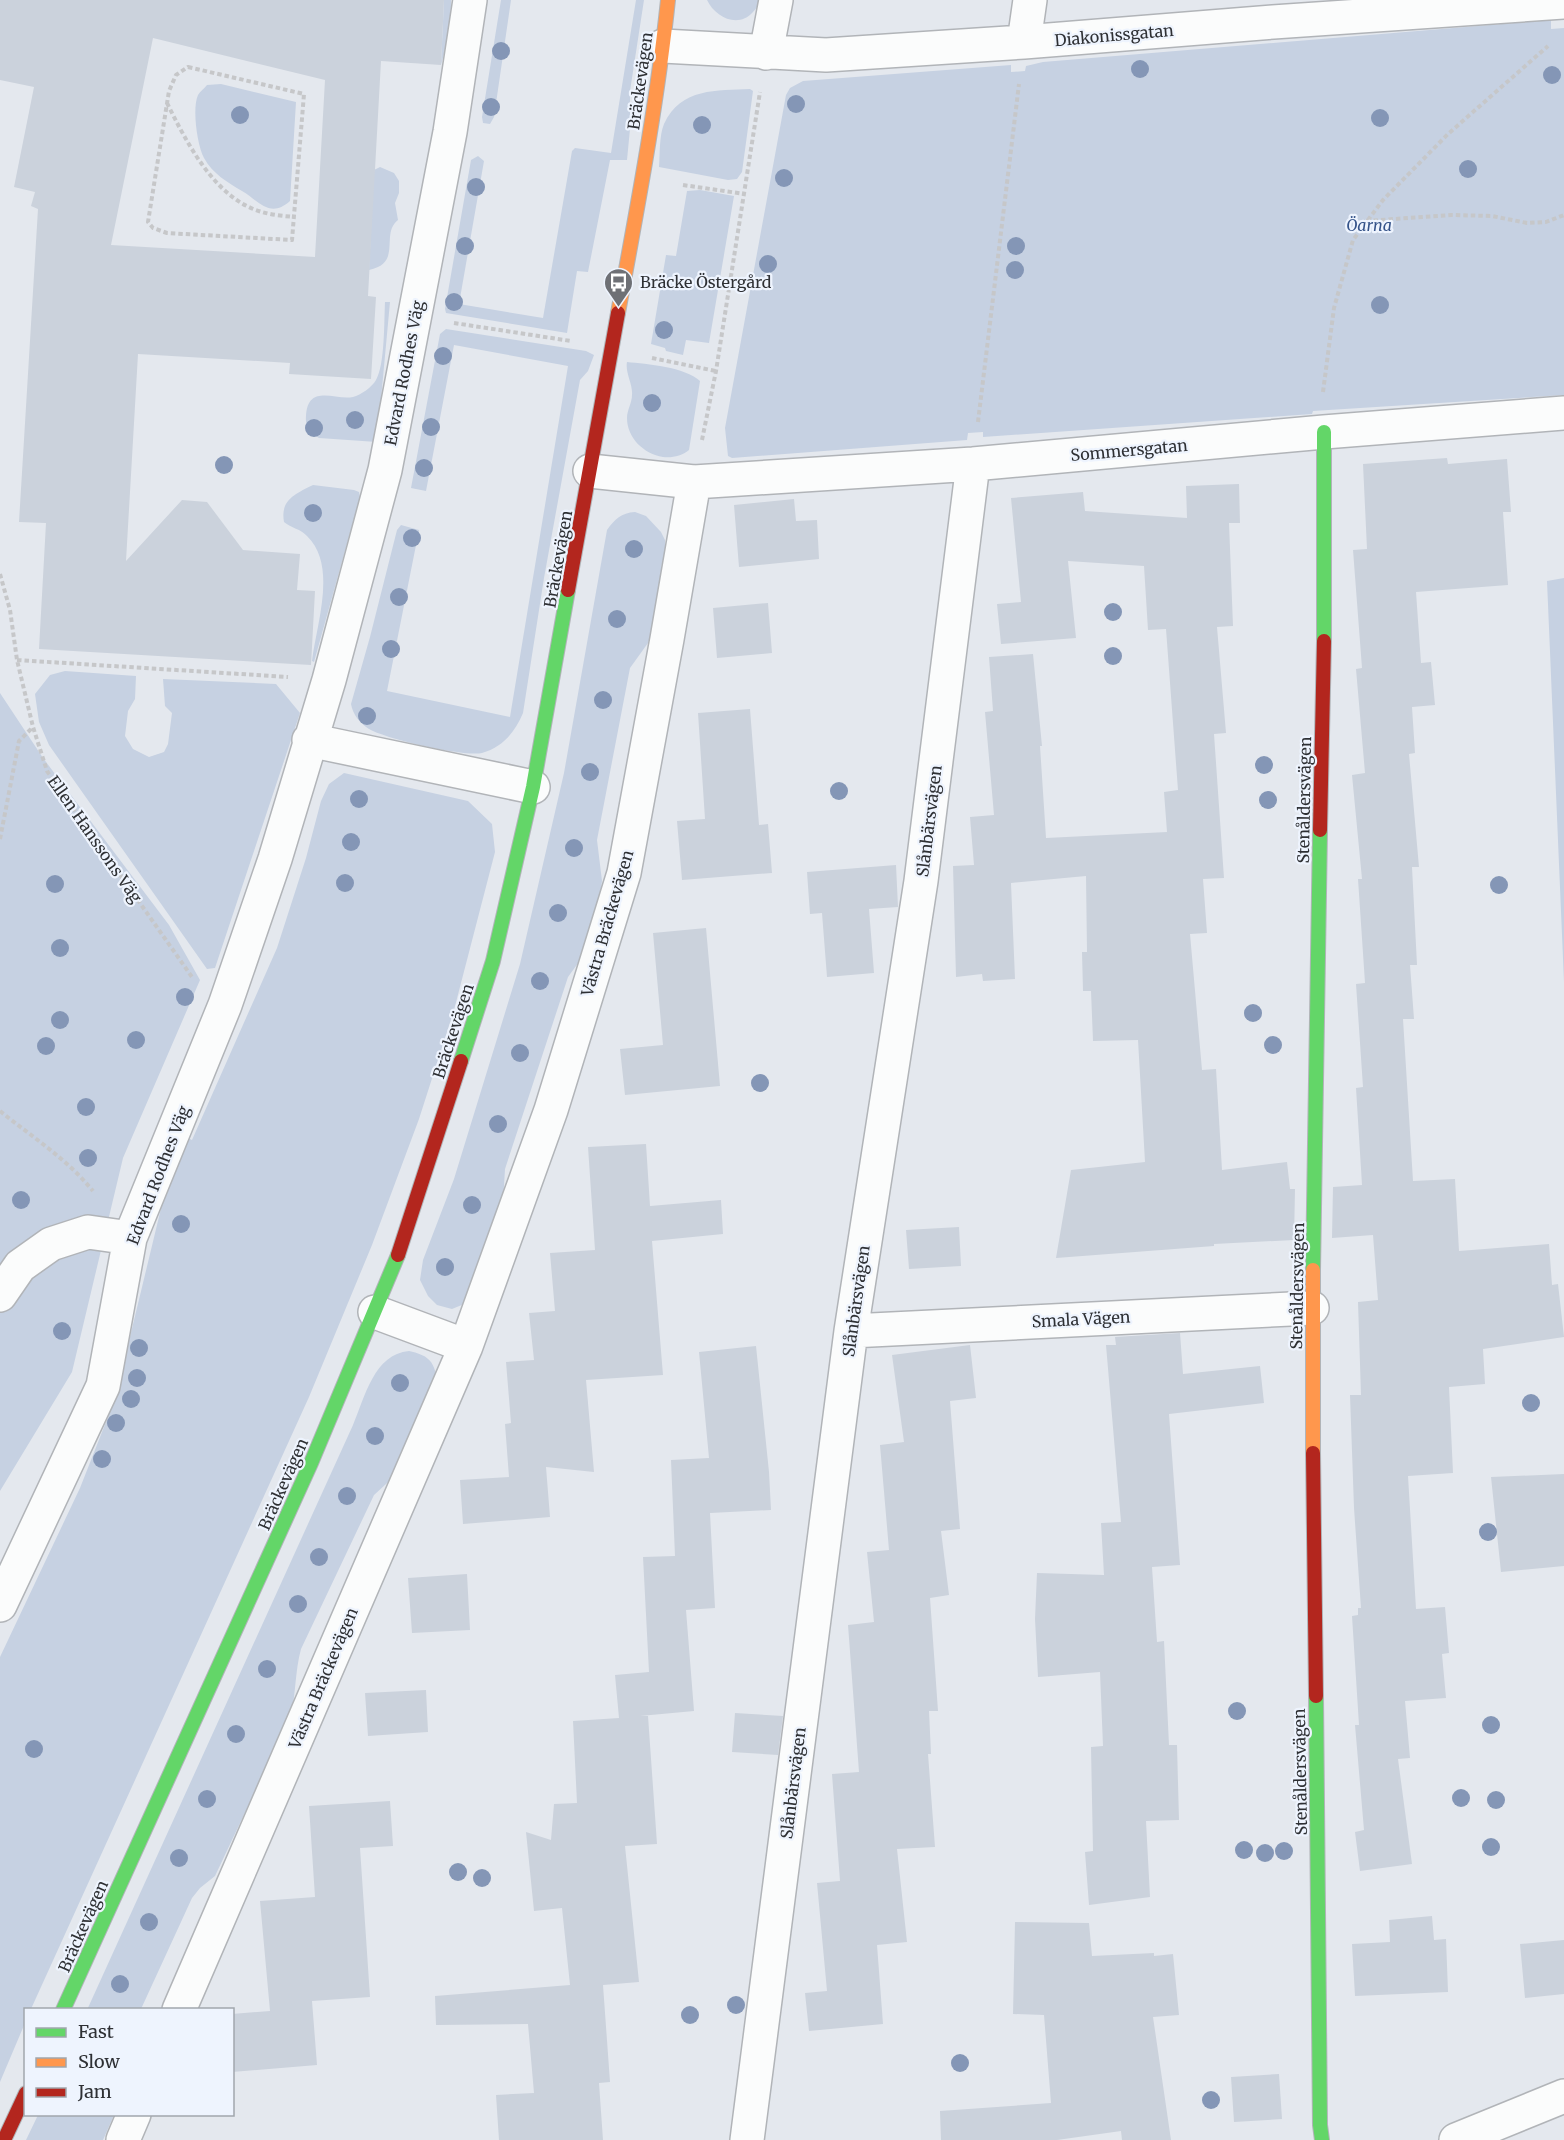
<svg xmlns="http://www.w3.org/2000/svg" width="1564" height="2140" viewBox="0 0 1564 2140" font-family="Merriweather,serif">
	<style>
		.green { fill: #c6d1e2 }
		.building { fill: #cbd2dc; fill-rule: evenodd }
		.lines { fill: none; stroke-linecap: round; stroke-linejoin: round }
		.street-casing { stroke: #b1b4b8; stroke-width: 36 }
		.fast-casing { stroke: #b1b4b8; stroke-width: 16 }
		.slow-casing { stroke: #b1b4b8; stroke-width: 16 }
		.jam-casing { stroke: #b1b4b8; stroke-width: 16 }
		.path { stroke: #c6c7c9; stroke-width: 4; stroke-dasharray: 4.5 3; stroke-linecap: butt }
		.street { stroke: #fbfcfc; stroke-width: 33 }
		.fast { stroke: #63d668; stroke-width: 14 }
		.slow { stroke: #ff974d; stroke-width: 14 }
		.jam { stroke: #b3261e; stroke-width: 14 }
		.tree { fill: #8496b6 }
		.labels { text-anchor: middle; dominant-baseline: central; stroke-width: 4.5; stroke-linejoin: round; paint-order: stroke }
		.street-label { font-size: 16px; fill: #2e3034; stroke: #eef4fe }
		.park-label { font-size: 16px; font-style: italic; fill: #355389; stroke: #eef4fe }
		.poi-label { font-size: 16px; fill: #2e3034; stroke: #eef4fe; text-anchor: start }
	</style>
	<rect width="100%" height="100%" fill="#e4e8ee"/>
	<path class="green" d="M444,0H451V6L447,43L441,65Z
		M501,0H511L494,117L490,124L483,123L482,117Z
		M636,0H644L630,91V129L627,160H610L588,272L577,271L567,333L446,313L445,309L471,160L478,156L484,161L459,304L543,318L572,151L575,148L611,153Z
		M707,0H761C759,4 756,9 753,12C738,29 715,17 707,0Z
		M1551,20V29L1564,28V395L1313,411L1312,414L983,437V432L968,433L967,440L732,458L728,456L725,428L786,95L790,88L803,81L1011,65V72L1025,71L1026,66L1043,62Z
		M221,84L296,102L290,201C270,219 259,201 242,191C227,182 213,174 204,158C197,145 192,108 198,95C200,91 205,88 207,85Z
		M750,89L753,91L742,172L737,179L728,180L659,167C660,154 659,136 664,124C681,87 717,91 750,89Z
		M380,167L394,173L399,181V193L395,203L398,220C380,234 403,263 369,270L374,170Z
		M700,190L734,196L709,343L686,340L683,355L666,351L665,348L651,344L666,255L676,256L687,191Z
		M385,302H390L377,442L319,438C309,432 305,427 306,416C308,383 336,401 353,397C361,395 372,387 376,380C385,365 384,321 385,302Z
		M446,329L586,351L594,355L588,371L580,380L544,578L523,713C515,732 503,747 482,753C464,757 386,739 369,729C360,723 353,715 351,704L370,637L397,530L401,525L419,530L387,691L510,717L568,366L454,345L426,491L411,488L440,334Z
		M627,362C647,364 685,367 700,381L689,450C682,456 672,458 663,457C644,454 627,438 627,418C627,410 632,403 632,395C633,384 625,373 627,362Z
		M313,485L354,490L359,492L360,497L314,662L312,661C316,625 338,566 307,536C301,529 291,528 284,522C280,500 295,494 313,485Z
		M635,512L646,516L661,532L665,540V558L662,563L654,626L648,643L630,668L597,840L602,881L599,901L584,955L568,977L505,1169L502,1219L469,1302L452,1309L437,1305L428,1296L420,1280L423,1260L454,1179L520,964L564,773L607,530C615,519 621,513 635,512Z
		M1564,578V982L1547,581Z
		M65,671L136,676L135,699L128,711L125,736L133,749L149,757L164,752L168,744L172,713L165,706L163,679L276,684L300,713L215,968L207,969L49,745L39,722L35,694L50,675Z
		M0,693L43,758L169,925L200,980L123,1158L72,1372L0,1491Z
		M344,773L468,801L492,824L495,852L454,1010L419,1119L372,1245L309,1397L31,2009L26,2010L25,2023L0,2082V1657L80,1488L115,1399L164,1196L188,1138L192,1140L277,948L306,858L321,801L329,784Z
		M409,1351C427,1355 434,1360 437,1379L397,1474L374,1495L301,1649C295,1671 296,1693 291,1715L215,1876L200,1888L192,1898L141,2009L87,2010L353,1425C365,1397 374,1354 409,1351Z
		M38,2115V2114L114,2115L103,2140H26Z"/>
	<path class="building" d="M0,0H444L441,65L381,61L368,296L376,297L371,379L289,374L290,363L138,354L126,561L182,500L207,502L243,550L300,554L297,590L315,591L311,665L39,649L46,523L19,522L38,209L31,206L35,192L14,187L34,87L0,80ZM153,38L325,80L315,257L111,245Z
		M1447,458L1448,464L1507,459L1511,512H1503L1508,585L1416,592L1421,663L1431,662L1435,705L1412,707L1415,753L1409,754L1419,867H1412L1417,965H1410L1414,1019H1403L1413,1181L1455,1179L1459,1251L1549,1244L1552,1285L1558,1284L1564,1337L1483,1349L1485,1384L1449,1387L1453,1473L1408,1476L1416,1609L1445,1607L1449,1653L1442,1654L1446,1698L1405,1701L1410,1758L1398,1759L1412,1864L1360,1871L1355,1832L1364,1830L1355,1725H1359L1352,1616L1358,1615V1608H1361L1354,1508L1350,1395H1361L1358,1302L1378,1300L1373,1235L1332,1238L1333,1187L1362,1185L1356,1088L1363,1087L1356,984L1365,983L1358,879H1362L1352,775L1365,773L1356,669L1362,668L1353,550L1367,549L1363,464Z
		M1239,484L1240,523H1229L1233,626L1217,627L1226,733L1214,734L1224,878L1203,879L1207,933L1190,934L1202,1070L1216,1069L1222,1170L1287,1162L1290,1189H1295L1294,1240L1214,1244V1246L1056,1258L1071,1170L1145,1162L1138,1040L1093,1041L1091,991H1083L1082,952H1087L1086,876L1011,883L1015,979L983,981L982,974L956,977L953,866L974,865L970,817L994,815L985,712L993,711L989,657L1033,654L1042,746H1040L1046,838L1167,832L1164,792L1178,790L1166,629L1148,630L1144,566L1068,561L1076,638L1001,644L997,604L1021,602L1011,498L1083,492L1085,511L1187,518L1186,486Z
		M794,499L796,521L817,520L819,559L739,567L734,505Z
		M768,603L772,653L717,658L713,608Z
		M750,709L759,825L768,824L772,873L682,880L677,821L705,819L698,713Z
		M896,865L898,907L869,909L874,973L827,977L822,913L810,914L807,872Z
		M706,928L720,1086L625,1095L620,1049L663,1045L653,933Z
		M646,1144L650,1206L721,1200L723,1234L652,1241L663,1375L586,1380L594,1472L546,1467L550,1517L463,1524L460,1480L509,1477L505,1424L511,1423L506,1362L534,1360L529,1313L555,1311L550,1253L595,1250L588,1147Z
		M959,1227L961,1266L909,1269L906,1230Z
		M1180,1333L1183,1374L1260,1366L1264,1403L1169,1414L1180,1565L1152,1567L1157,1642L1164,1641L1169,1745H1177L1179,1820L1146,1821L1150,1897L1089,1905L1085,1852L1093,1851L1091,1747L1103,1746L1100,1672L1038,1677L1035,1619L1037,1573L1104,1575L1101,1523L1121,1522L1106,1345H1116L1115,1337Z
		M970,1345L976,1398L950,1401L960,1529L941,1531L949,1595L930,1598L938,1711H929L931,1754H928L935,1847L897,1849L907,1942L877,1945L883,2024L809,2031L805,1993L827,1991L817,1883L840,1881L832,1774L859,1772L848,1625L874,1622L867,1552L889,1550L880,1445L904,1442L892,1355Z
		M756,1346L769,1472L771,1510L710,1513L715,1608L686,1610L694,1711L640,1716H648L657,1844L625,1846L639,1982L603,1985L610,2082L599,2083L603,2140H499L496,2095L534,2093L528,2024L436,2025L435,1996L570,1985L562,1908L534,1911L526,1832L551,1840L554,1804L577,1803L573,1721L619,1718L615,1675L649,1672L643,1557L675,1556L671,1460L709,1458L699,1352Z
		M1564,1474V1566L1501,1572L1491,1477Z
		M467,1574L470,1630L412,1633L408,1578Z
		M426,1690L428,1732L368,1736L365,1693Z
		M735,1713L783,1716L778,1755L732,1752Z
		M390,1801L393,1846L360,1848L370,1997L312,2001L317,2065L232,2072V2014L270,2011L260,1901L315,1897L309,1806Z
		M1432,1916L1434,1940L1446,1939L1448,1992L1355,1996L1352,1944L1390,1942L1389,1920Z
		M1015,1922L1089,1923L1092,1956L1154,1953V1956L1173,1954L1179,2015L1153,2017L1171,2140H1122L1121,2131L1057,2140H941L940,2111L1051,2103L1044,2015L1013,2014Z
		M1564,1940V1994L1525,1998L1520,1944Z
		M1279,2074L1282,2119L1234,2122L1231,2077Z"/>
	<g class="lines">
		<defs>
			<path id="street" d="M1024,42L1030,0
				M663,46L826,55L1024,42L1273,22L1564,2
				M766,53L776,0
				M590,471L694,482L973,464L1324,432L1564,413
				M309,740L533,787
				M0,1295L20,1266L51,1244L88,1232L130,1238
				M375,1312L466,1346
				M851,1331L1312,1308
				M0,1605L103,1386L130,1238L225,1005L275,859L329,680L385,470L450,132L470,0
				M179,2010L466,1346L551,1110L624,873L667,639L694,482
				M123,2140L134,2114
				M747,2140L851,1331L921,881L973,464
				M1456,2140L1564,2096"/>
			<path id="fast" d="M1324,641V432
				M461,1061L493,961L533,787L568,590
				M1313,1270L1320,830
				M1316,1696L1320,2125L1322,2140
				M63,2010L311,1463L398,1255"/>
			<path id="slow" d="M618,313C637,209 657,105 668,0
				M1313,1270V1453"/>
			<path id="jam" d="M568,590L618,313
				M1320,830L1324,641
				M398,1255L461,1061
				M1313,1453L1316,1696
				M4,2140L26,2093"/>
		</defs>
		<use href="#street" class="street-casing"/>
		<use href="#fast" class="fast-casing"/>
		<use href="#slow" class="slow-casing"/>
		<use href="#jam" class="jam-casing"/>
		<path class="path" d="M188,67L304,94L292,240L167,233L153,228L148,222L169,91L176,75Z
			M167,103C187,143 215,199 262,212C272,215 284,216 294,217
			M683,185L745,194
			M1366,221L1451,215L1492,216L1527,223L1546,222L1564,215
			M454,323L571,341
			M652,358L716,371
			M1323,392L1334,308L1353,240L1383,200L1448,134L1548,46
			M978,422L1019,84
			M702,440L716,371L760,92
			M0,574L10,610L17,660L33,727L47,771L192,977
			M17,660L288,677
			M0,839L19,741L33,727
			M0,1111C32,1137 66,1158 93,1191"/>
		<use href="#street" class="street"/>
		<use href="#fast" class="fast"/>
		<use href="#slow" class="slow"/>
		<use href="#jam" class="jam"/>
	</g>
	<g class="tree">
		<circle cx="501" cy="51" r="9"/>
		<circle cx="1140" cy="69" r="9"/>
		<circle cx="1552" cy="75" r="9"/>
		<circle cx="796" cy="104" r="9"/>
		<circle cx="491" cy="107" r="9"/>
		<circle cx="240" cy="115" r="9"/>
		<circle cx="1380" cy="118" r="9"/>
		<circle cx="702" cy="125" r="9"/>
		<circle cx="1468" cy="169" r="9"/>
		<circle cx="784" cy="178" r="9"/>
		<circle cx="476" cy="187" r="9"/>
		<circle cx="465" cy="246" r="9"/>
		<circle cx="1016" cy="246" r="9"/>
		<circle cx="768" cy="264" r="9"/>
		<circle cx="1015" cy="270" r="9"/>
		<circle cx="454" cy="302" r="9"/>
		<circle cx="1380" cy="305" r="9"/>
		<circle cx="664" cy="330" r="9"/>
		<circle cx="443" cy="356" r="9"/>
		<circle cx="652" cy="403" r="9"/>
		<circle cx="355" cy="420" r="9"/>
		<circle cx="431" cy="427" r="9"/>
		<circle cx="314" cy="428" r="9"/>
		<circle cx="224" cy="465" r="9"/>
		<circle cx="424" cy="468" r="9"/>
		<circle cx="313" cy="513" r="9"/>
		<circle cx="412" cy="538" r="9"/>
		<circle cx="634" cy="549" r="9"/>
		<circle cx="399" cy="597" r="9"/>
		<circle cx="1113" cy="612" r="9"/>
		<circle cx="617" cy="619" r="9"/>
		<circle cx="391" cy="649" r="9"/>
		<circle cx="1113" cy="656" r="9"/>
		<circle cx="603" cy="700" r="9"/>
		<circle cx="367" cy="716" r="9"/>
		<circle cx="1264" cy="765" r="9"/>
		<circle cx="590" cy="772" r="9"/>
		<circle cx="839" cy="791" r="9"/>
		<circle cx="359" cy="799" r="9"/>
		<circle cx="1268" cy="800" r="9"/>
		<circle cx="351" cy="842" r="9"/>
		<circle cx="574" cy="848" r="9"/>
		<circle cx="345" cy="883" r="9"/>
		<circle cx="55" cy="884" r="9"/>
		<circle cx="1499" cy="885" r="9"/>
		<circle cx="558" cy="913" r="9"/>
		<circle cx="60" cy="948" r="9"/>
		<circle cx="540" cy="981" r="9"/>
		<circle cx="185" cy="997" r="9"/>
		<circle cx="1253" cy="1013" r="9"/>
		<circle cx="60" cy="1020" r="9"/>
		<circle cx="136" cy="1040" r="9"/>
		<circle cx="1273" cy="1045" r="9"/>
		<circle cx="46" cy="1046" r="9"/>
		<circle cx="520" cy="1053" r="9"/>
		<circle cx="760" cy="1083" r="9"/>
		<circle cx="86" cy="1107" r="9"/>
		<circle cx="498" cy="1124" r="9"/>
		<circle cx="88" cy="1158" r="9"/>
		<circle cx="21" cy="1200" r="9"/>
		<circle cx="472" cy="1205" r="9"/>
		<circle cx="181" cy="1224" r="9"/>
		<circle cx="445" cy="1267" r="9"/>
		<circle cx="62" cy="1331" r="9"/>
		<circle cx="139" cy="1348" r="9"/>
		<circle cx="137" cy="1378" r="9"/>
		<circle cx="400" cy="1383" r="9"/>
		<circle cx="131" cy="1399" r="9"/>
		<circle cx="1531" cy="1403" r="9"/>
		<circle cx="116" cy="1423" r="9"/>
		<circle cx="375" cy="1436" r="9"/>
		<circle cx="102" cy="1459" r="9"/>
		<circle cx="347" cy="1496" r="9"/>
		<circle cx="1488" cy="1532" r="9"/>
		<circle cx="319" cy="1557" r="9"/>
		<circle cx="298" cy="1604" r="9"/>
		<circle cx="267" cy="1669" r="9"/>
		<circle cx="1237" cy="1711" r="9"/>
		<circle cx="1491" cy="1725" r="9"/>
		<circle cx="236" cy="1734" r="9"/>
		<circle cx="34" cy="1749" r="9"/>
		<circle cx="1461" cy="1798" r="9"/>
		<circle cx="207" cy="1799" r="9"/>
		<circle cx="1496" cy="1800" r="9"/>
		<circle cx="1491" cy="1847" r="9"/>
		<circle cx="1244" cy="1850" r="9"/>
		<circle cx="1284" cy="1851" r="9"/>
		<circle cx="1265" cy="1853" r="9"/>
		<circle cx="179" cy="1858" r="9"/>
		<circle cx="458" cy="1872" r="9"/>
		<circle cx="482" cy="1878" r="9"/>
		<circle cx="149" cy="1922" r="9"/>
		<circle cx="120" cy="1984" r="9"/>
		<circle cx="736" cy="2005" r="9"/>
		<circle cx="690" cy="2015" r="9"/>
		<circle cx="960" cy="2063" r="9"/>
		<circle cx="1211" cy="2100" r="9"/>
	</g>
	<defs>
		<symbol id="bus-pin" viewBox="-11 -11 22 30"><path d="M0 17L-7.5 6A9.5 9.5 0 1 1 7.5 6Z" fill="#6e7075" stroke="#eef4fe"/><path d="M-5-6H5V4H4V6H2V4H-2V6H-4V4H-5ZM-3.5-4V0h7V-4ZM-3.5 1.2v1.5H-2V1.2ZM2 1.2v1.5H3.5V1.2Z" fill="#fff"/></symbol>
	</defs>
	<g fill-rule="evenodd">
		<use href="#bus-pin" x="602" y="266" width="33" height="45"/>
	</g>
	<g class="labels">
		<g class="street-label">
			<text transform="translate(1114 35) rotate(-5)">Diakonissgatan</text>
			<text transform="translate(640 81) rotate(-82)">Bräckevägen</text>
			<text transform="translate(404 373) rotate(-79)">Edvard Rodhes Väg</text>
			<text transform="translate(1129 450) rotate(-5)">Sommersgatan</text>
			<text transform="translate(558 559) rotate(-80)">Bräckevägen</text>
			<text transform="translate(1304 800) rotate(-89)">Stenåldersvägen</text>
			<text transform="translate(929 821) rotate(-83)">Slånbärsvägen</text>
			<text transform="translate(95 839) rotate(55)">Ellen Hanssons Väg</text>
			<text transform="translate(607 923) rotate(-74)">Västra Bräckevägen</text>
			<text transform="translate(453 1031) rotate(-72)">Bräckevägen</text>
			<text transform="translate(158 1175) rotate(-69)">Edvard Rodhes Väg</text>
			<text transform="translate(1297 1286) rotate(-89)">Stenåldersvägen</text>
			<text transform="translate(856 1301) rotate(-82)">Slånbärsvägen</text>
			<text transform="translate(1081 1319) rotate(-3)">Smala Vägen</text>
			<text transform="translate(283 1484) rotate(-66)">Bräckevägen</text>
			<text transform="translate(323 1678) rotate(-67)">Västra Bräckevägen</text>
			<text transform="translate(1300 1772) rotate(-91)">Stenåldersvägen</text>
			<text transform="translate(793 1783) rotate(-83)">Slånbärsvägen</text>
			<text transform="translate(83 1926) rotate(-66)">Bräckevägen</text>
		</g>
		<g class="park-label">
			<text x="1369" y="225">Öarna</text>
		</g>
		<g class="poi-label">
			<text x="640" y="282">Bräcke Östergård</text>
		</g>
	</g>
	<rect x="24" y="2008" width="210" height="108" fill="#eef4fe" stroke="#a1a6ad" stroke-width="1.5"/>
	<rect x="36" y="2028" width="30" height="9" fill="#63d668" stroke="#a1a6ad" stroke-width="1.5"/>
	<text x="78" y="2038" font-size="18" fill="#2e3034">Fast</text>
	<rect x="36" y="2058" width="30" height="9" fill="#ff974d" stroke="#a1a6ad" stroke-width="1.5"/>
	<text x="78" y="2068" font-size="18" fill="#2e3034">Slow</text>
	<rect x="36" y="2088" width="30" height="9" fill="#b3261e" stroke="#a1a6ad" stroke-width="1.5"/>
	<text x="78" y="2098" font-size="18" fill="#2e3034">Jam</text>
</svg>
